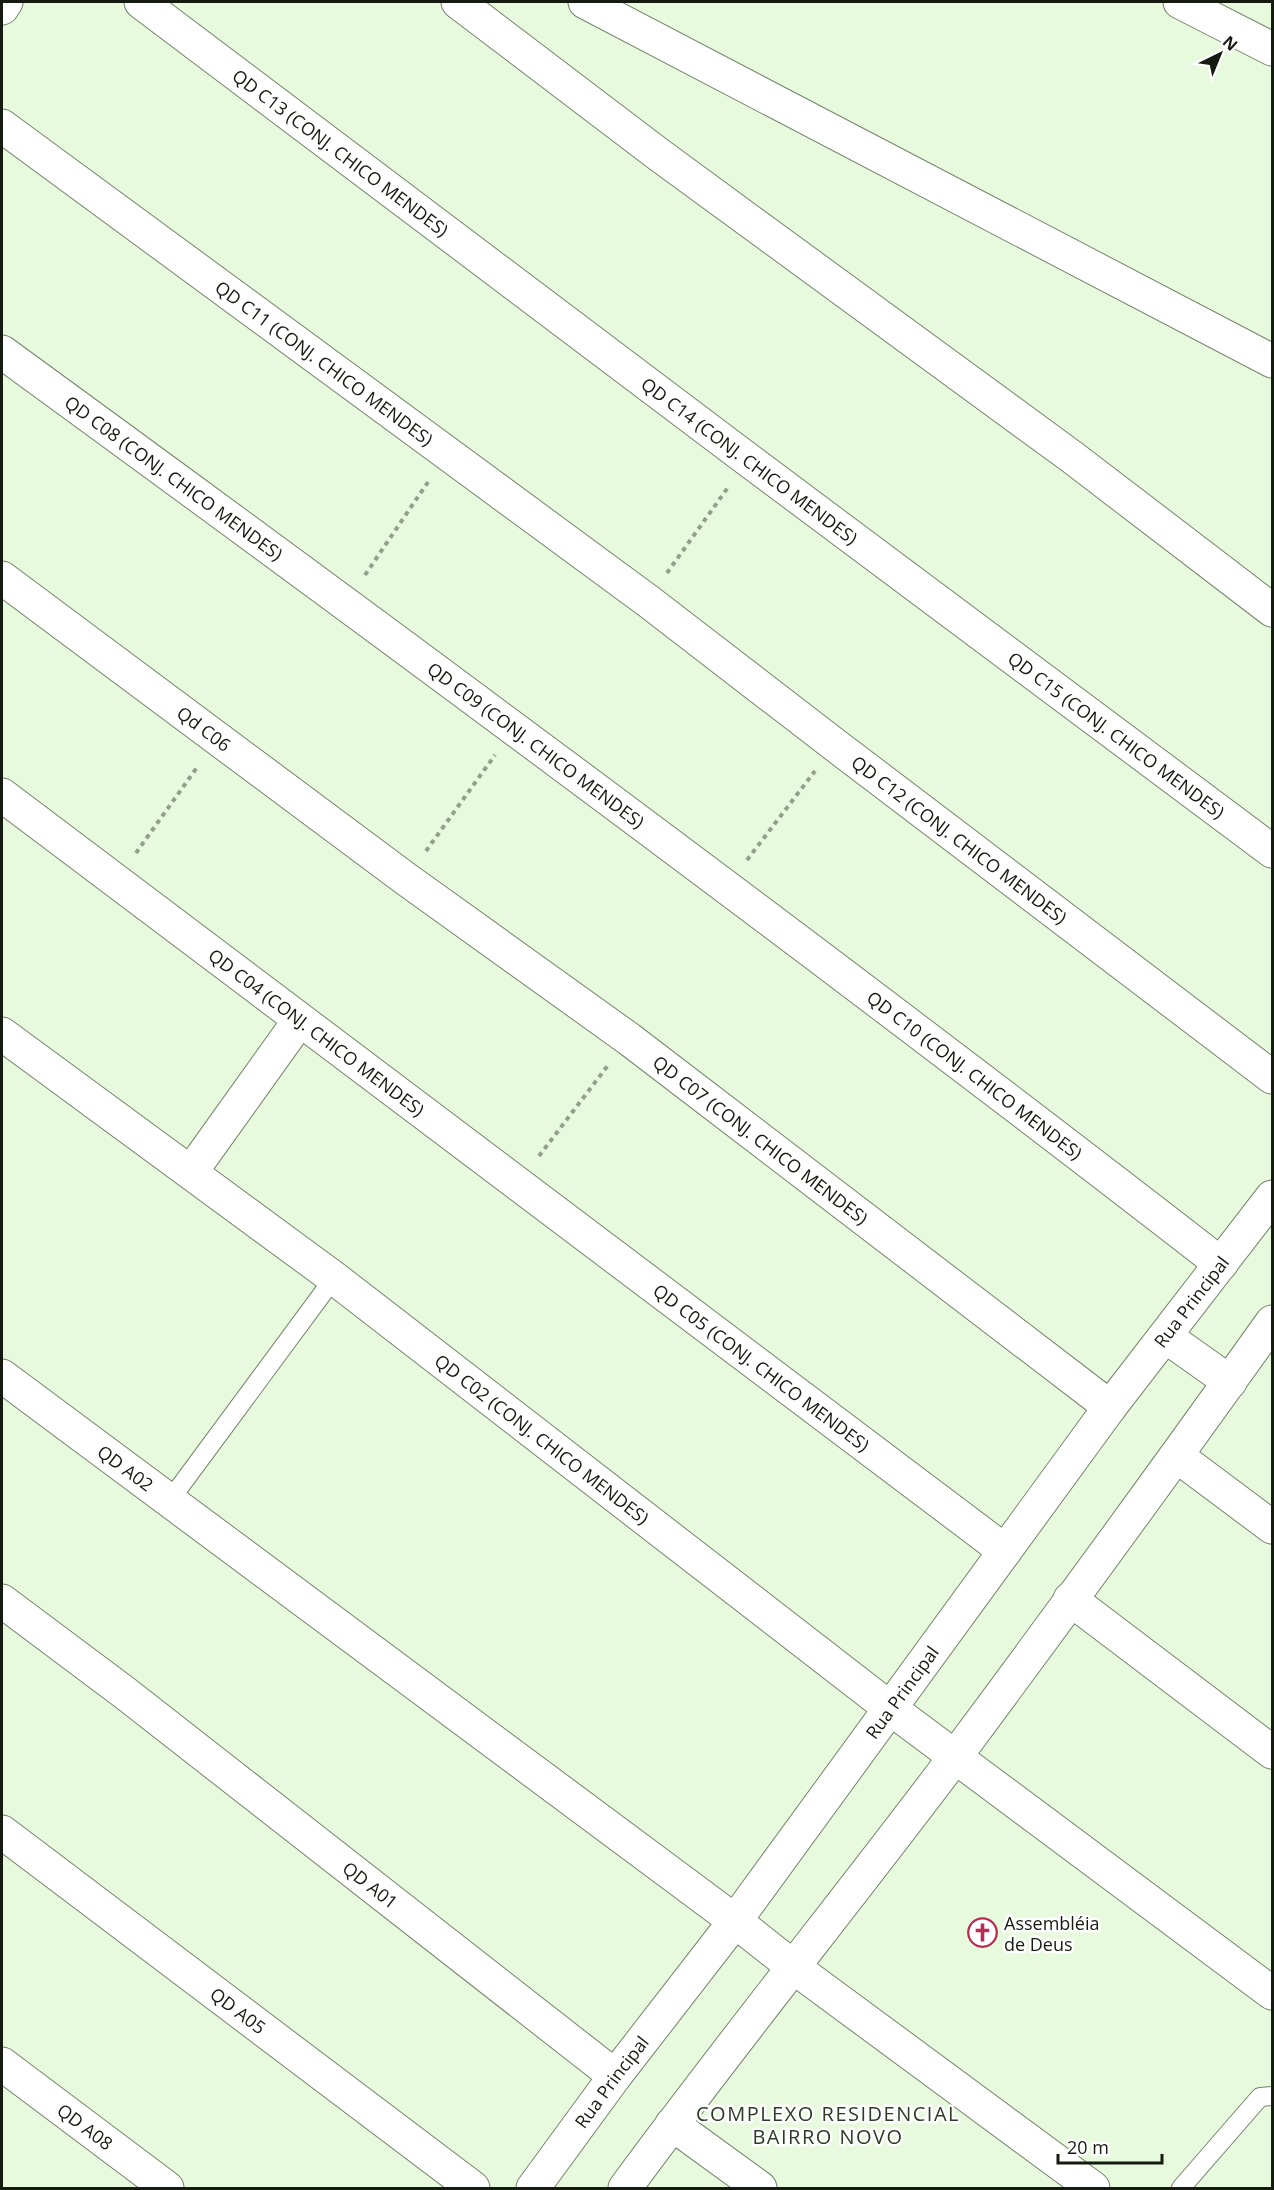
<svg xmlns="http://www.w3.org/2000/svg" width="1274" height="2190" viewBox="0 0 1274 2190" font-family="'Open Sans',sans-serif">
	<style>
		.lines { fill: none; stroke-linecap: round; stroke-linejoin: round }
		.service-casing { stroke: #74856b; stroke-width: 20 }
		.minor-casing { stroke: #74856b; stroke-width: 35 }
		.tertiary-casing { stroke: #74856b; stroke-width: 35 }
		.path { stroke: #929f8a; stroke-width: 4; stroke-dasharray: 4.5 4.5; stroke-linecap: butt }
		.service { stroke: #fff; stroke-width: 18 }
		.minor { stroke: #fff; stroke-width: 33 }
		.tertiary { stroke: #fff; stroke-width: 33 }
		.labels { text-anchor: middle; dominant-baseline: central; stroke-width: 5; stroke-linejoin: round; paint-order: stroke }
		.street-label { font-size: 18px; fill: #151b11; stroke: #fff }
		.poi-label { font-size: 18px; fill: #151b11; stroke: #fff; text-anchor: start }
		.neighbourhood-label { font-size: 20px; letter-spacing: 1.5px; fill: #2d3c25; stroke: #fff }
	</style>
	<rect width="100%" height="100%" fill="#e7fadd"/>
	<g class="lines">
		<defs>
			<path id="service" d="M170,1500L334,1278
				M1181,2188L1260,2097L1272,2096"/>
			<g id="minor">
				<path id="s1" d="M141,2L747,459L1272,851"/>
				<path d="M458,2L658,154L1072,457L1272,610"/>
				<path d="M585,2L1272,361"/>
				<path d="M1180,2L1272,49"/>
				<path d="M2,8L6,2"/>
				<path id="s2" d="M2,126L648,601L835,745L1272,1077"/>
				<path id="s3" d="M2,352C412,651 820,953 1221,1264"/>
				<path id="s4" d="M2,578L406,879L629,1039L1110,1407"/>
				<path id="s5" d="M2,795L1005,1551"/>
				<path id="s6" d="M2,1034L334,1278L891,1709L1272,1993"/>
				<path d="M191,1172L299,1021"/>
				<path d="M1165,1336L1230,1382"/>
				<path d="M1177,1456L1272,1527"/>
				<path d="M1070,1599L1272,1752"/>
				<path id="s7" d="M2,1601L125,1693L615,2076"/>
				<path id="s8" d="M2,1832L473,2188"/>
				<path id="s9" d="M2,2064L167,2188"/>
				<path d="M672,2124L760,2188"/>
				<path id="s10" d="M533,2188L615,2076L735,1921L1110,1407L1272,1197"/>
				<path d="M625,2188C732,2042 846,1902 955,1757C1062,1613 1168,1468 1272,1322"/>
			</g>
			<g id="tertiary">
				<path id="s11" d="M2,1376L735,1921L792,1966L1093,2188"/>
			</g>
		</defs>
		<use href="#service" class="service-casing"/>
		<use href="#minor" class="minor-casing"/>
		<use href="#tertiary" class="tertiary-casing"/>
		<path class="path" d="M667,573L729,486
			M365,575L428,482
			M426,851L495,755
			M136,853L198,766
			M747,860L815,771
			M539,1156L609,1064"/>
		<use href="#service" class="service"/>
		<use href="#minor" class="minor"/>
		<use href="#tertiary" class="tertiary"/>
	</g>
	<defs>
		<symbol id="church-ring" viewBox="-11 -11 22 22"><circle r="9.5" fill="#fff" stroke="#ba2a55" stroke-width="1.5"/><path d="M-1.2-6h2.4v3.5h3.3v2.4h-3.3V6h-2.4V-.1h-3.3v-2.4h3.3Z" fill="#ba2a55"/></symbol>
	</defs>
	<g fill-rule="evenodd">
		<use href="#church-ring" x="966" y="1916" width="33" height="33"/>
	</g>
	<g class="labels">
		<g class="street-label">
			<text stroke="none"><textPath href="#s1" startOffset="250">QD C13 (CONJ. CHICO MENDES)</textPath></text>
			<text stroke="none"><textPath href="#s2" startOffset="400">QD C11 (CONJ. CHICO MENDES)</textPath></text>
			<text stroke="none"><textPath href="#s1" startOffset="762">QD C14 (CONJ. CHICO MENDES)</textPath></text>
			<text stroke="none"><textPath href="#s3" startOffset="213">QD C08 (CONJ. CHICO MENDES)</textPath></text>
			<text stroke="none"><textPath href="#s4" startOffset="252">Qd C06</textPath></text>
			<text stroke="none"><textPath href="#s1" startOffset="1220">QD C15 (CONJ. CHICO MENDES)</textPath></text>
			<text stroke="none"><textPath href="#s3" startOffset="663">QD C09 (CONJ. CHICO MENDES)</textPath></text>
			<text stroke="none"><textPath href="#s2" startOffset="1194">QD C12 (CONJ. CHICO MENDES)</textPath></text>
			<text stroke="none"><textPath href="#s5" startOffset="394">QD C04 (CONJ. CHICO MENDES)</textPath></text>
			<text stroke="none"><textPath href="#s3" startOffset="1212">QD C10 (CONJ. CHICO MENDES)</textPath></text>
			<text stroke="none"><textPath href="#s4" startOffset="944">QD C07 (CONJ. CHICO MENDES)</textPath></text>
			<text stroke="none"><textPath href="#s10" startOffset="1104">Rua Principal</textPath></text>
			<text stroke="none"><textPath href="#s5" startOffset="951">QD C05 (CONJ. CHICO MENDES)</textPath></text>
			<text stroke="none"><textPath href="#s6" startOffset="675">QD C02 (CONJ. CHICO MENDES)</textPath></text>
			<text stroke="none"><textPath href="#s11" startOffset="154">QD A02</textPath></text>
			<text stroke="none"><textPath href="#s10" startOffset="618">Rua Principal</textPath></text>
			<text stroke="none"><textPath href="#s7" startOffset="465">QD A01</textPath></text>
			<text stroke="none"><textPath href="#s8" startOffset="296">QD A05</textPath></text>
			<text stroke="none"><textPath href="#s10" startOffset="132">Rua Principal</textPath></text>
			<text stroke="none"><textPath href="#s9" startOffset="104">QD A08</textPath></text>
		</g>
		<g class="poi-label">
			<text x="1004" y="1923">Assembléia<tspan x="1004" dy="21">de Deus</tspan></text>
		</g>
		<g class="neighbourhood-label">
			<text x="828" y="2113">COMPLEXO RESIDENCIAL<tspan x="828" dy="23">BAIRRO NOVO</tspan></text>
		</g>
	</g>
	<rect width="1274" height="2190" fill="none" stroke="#151b11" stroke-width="6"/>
	<g transform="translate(1220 54) rotate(43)" stroke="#ffffff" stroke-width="4.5" paint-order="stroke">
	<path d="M0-4.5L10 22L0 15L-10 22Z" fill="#151b11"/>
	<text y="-9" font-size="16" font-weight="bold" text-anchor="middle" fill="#151b11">N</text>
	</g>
	<path d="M1058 2154v9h104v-9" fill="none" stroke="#151b11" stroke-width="3"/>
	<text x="1067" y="2154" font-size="18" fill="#151b11" stroke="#ffffff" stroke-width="4.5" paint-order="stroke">20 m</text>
</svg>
